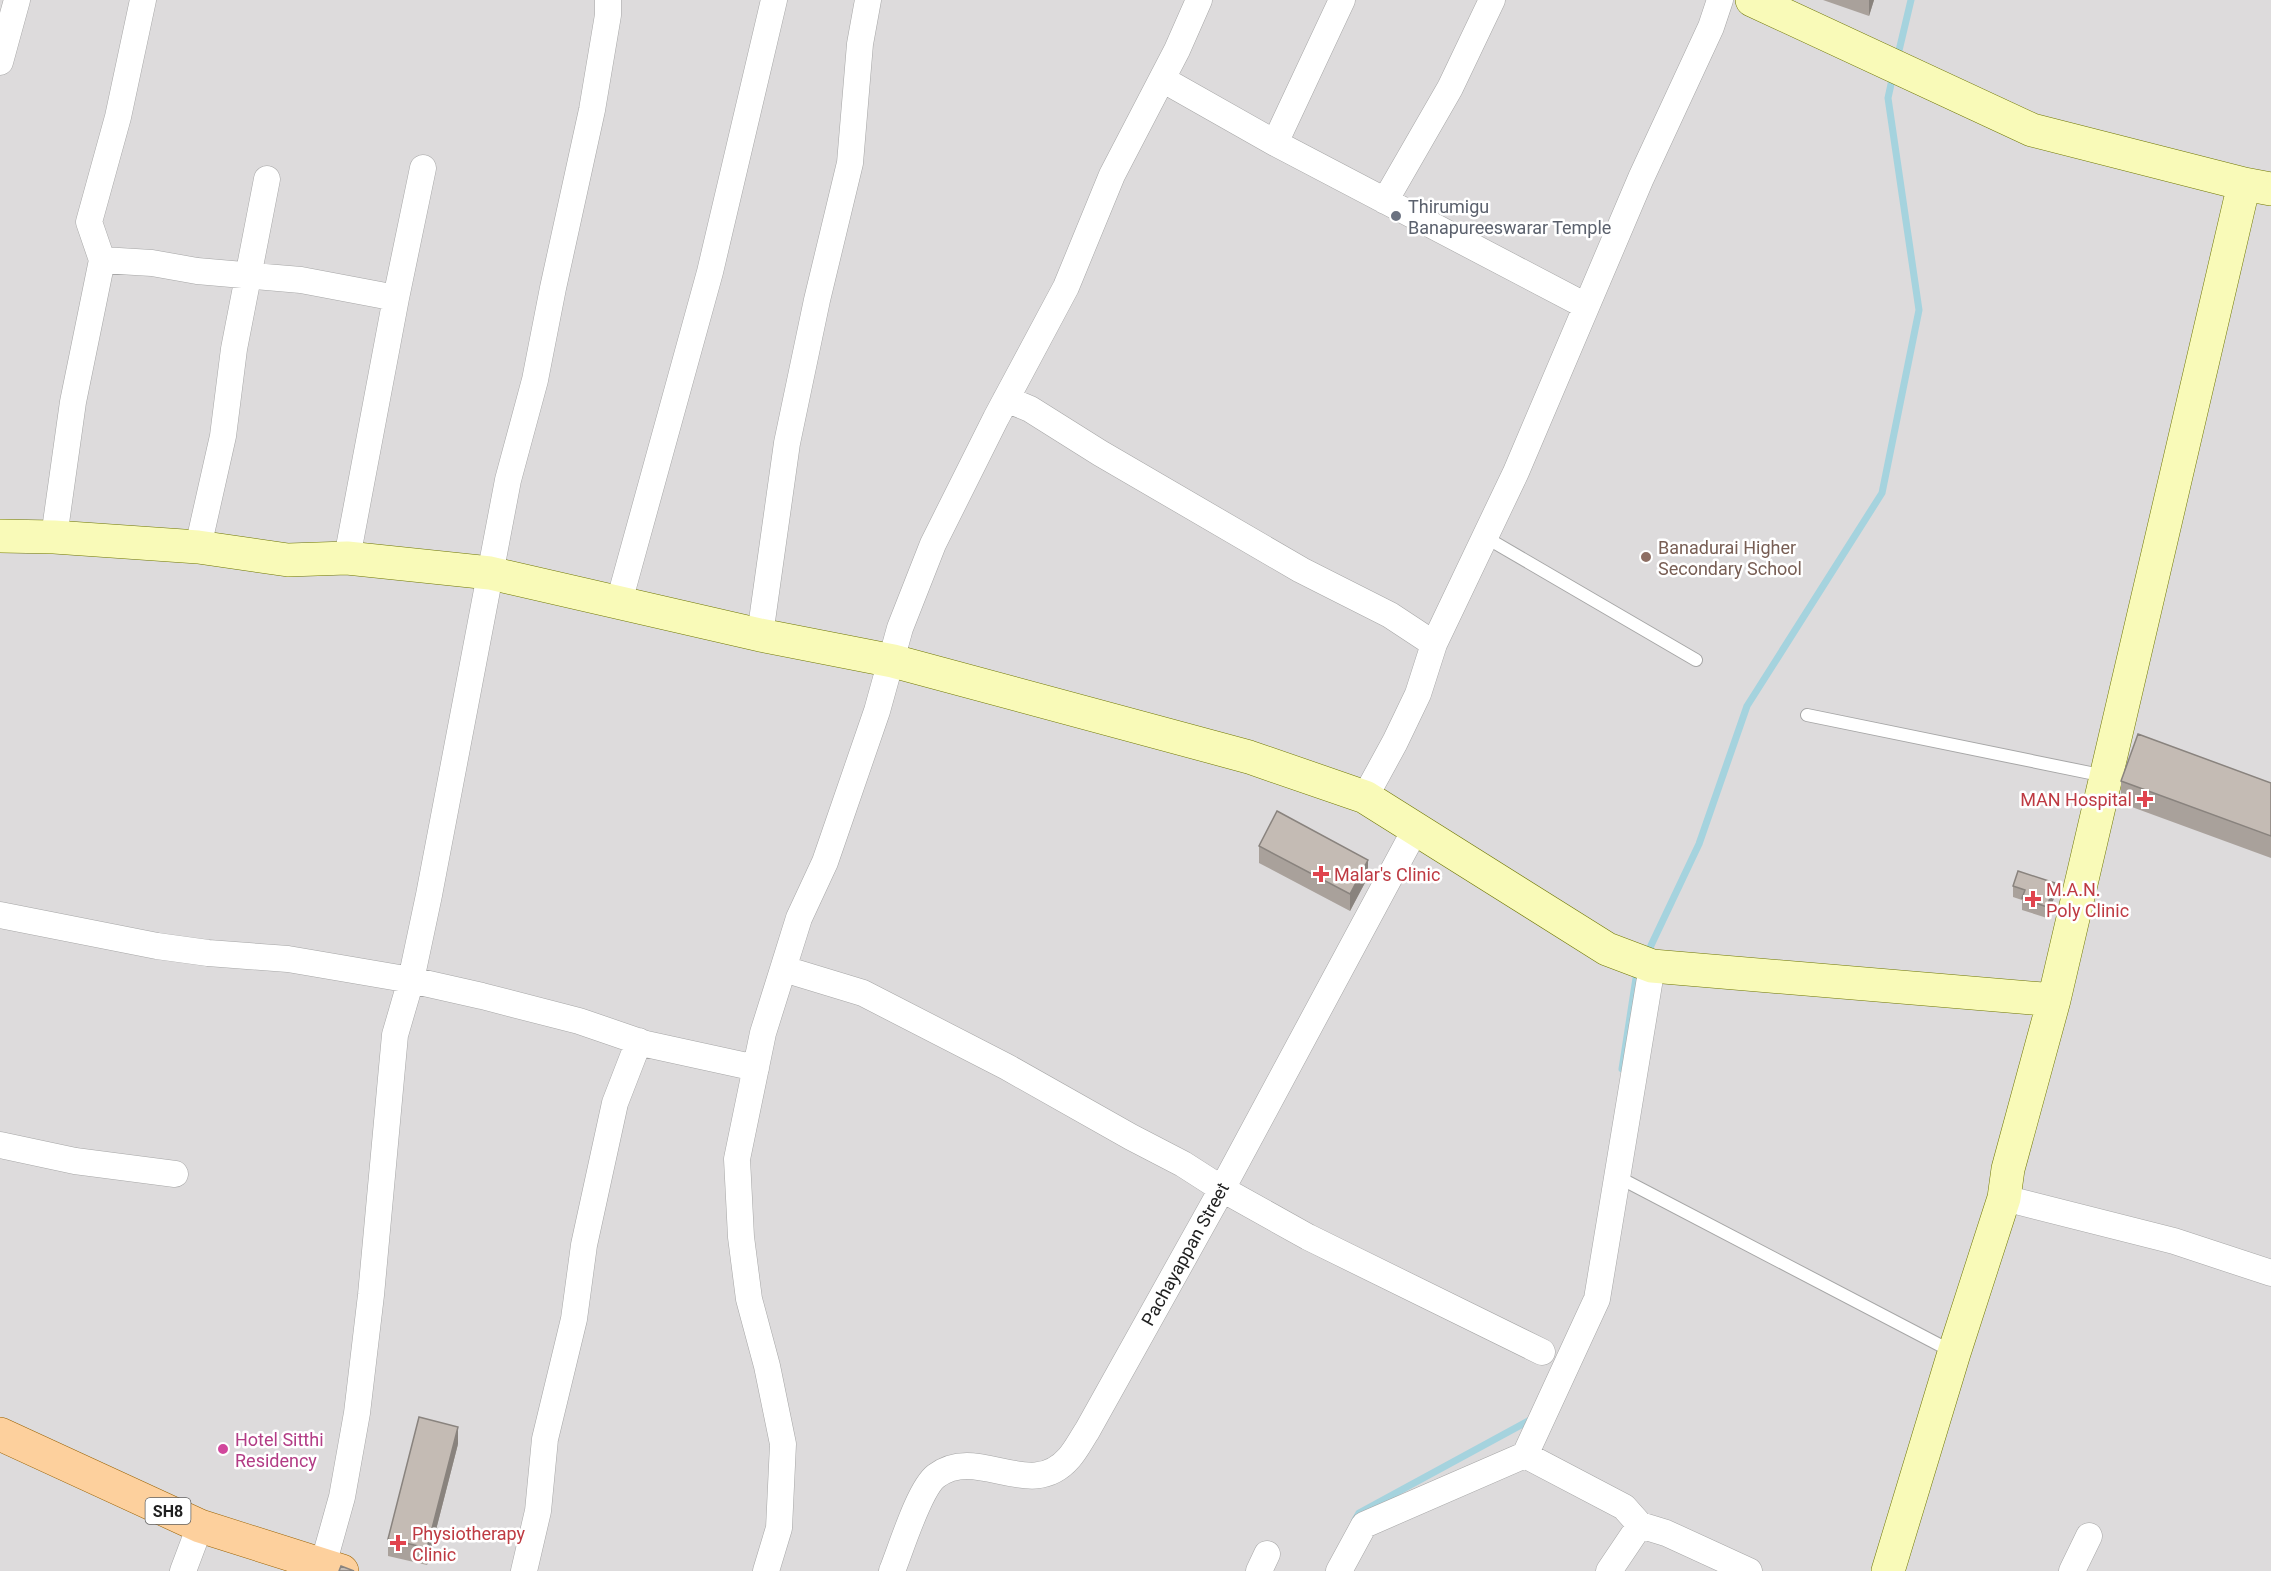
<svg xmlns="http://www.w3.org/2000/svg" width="2271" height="1571" viewBox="0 0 2271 1571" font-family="Roboto,sans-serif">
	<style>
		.residential { fill: #dddbdc }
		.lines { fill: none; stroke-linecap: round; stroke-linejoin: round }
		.stream { stroke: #a5d3de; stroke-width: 7 }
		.lane-casing { stroke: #a6a6a6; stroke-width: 14 }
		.street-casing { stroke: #a6a6a6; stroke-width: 27 }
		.secondary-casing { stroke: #6f7704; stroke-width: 34 }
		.primary-casing { stroke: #996100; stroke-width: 34 }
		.lane { stroke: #fff; stroke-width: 12 }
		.street { stroke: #fff; stroke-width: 26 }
		.secondary { stroke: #f9fab8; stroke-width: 33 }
		.primary { stroke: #fdd09d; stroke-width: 33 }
		.wall { fill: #a9a19b }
		.shaded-wall { fill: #89837e }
		.building { fill: #c4bbb4; stroke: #89837e; stroke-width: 1.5 }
		.worship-dot { fill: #6b7280; stroke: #fff; stroke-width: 2 }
		.education-dot { fill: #8d6e63; stroke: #fff; stroke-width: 2 }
		.health-dot { fill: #e0444e; stroke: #fff; stroke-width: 2 }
		.hotel-dot { fill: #d1479c; stroke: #fff; stroke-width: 2 }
		.labels { text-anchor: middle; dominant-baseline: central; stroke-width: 5; stroke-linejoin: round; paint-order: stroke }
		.shield { fill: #fff; stroke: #626262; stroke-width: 1.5 }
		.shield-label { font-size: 16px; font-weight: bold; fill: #1f1f1f }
		.worship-label { font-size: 18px; fill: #5b616d; stroke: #fff; text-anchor: start }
		.education-label { font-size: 18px; fill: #785e54; stroke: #fff; text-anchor: start }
		.health-label { font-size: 18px; fill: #be3a42; stroke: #fff; text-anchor: start }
		.street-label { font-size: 18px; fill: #1f1f1f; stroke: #fff }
		.hotel-label { font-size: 18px; fill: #b23c85; stroke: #fff; text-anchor: start }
	</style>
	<rect width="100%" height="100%" fill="#f0ebe5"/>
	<path class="residential" d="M0,0H2271V1571H0Z"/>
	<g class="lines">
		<path class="stream" d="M1897,59L1911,0
			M1646,956L1699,844L1747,706L1882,493L1919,310L1888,98L1893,75
			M1622,1069L1636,978L1639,971
			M1355,1520L1359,1513L1532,1419"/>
		<defs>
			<path id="lane" d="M1485,537L1696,660
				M1807,715L2105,776
				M1618,1177L1953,1352"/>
			<path id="street" d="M0,62L17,0
				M1162,79L1275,143L1586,306
				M1275,143L1342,0
				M1385,201L1450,88L1492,0
				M102,260L152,263L197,271L301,280L396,298
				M1006,399L1030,409L1100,453L1301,570L1390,615L1434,644
				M54,537L73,402L102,260L89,222L118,117L143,0
				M198,547L223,436L234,349L267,179
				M347,558L396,298L423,168
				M619,602L710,272L774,0
				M760,635L787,443L817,300L850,163L860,44L868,0
				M1365,797L1395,742L1418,694L1434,644L1516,472L1641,178L1711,27L1720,0
				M0,915L157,946L208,953L288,959L411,980L482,996L579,1021L646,1044L756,1068
				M784,969L863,993L1007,1067L1131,1137L1183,1164L1222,1189L1308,1237L1542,1352
				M0,1145L75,1161L175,1174
				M2004,1198L2174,1241L2271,1273
				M1525,1455L1624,1507L1640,1525
				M323,1565L342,1497L357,1413L371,1295L395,1035L411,980L429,895L508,480L535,380L553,288L592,110L608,15V0
				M183,1571L200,1526
				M524,1571L538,1511L545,1439L574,1319L584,1245L615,1103L639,1041
				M766,1571L779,1528L783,1444L767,1366L749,1299L741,1237L737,1159L763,1033L799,918L825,862L877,711L900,628L933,544L996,418L1066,287L1112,175L1177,50L1199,0
				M892,1571C901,1549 919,1489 936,1476C978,1444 1030,1503 1069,1458C1076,1450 1081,1440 1087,1431L1222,1189L1415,830
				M1259,1571L1267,1554
				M1339,1571L1364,1525L1525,1455L1597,1299L1652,966
				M1609,1571L1640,1525L1666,1533L1749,1571
				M2072,1571L2089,1536"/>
			<path id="secondary" d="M1752,0L2032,130L2244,184L2271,189
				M0,536L54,537L198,547L288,560L347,558L490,573L760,635L893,661L1249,757L1365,797L1607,949L1652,966L2054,1000
				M1888,1571L1954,1353L2004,1198L2008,1169L2054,1000L2244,184"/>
			<path id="primary" d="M0,1434L200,1526L342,1571"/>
		</defs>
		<use href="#lane" class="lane-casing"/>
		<use href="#street" class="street-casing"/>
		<use href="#secondary" class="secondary-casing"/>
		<use href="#primary" class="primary-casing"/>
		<use href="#lane" class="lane"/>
		<use href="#street" class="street"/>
		<use href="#secondary" class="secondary"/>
		<use href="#primary" class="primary"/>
	</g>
	<path class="wall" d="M1823,0H1874L1869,16Z
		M2121,781L2271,783V858L2121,803Z
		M1259,846L1368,877L1350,911L1259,863Z
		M2013,886L2055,895L2047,918L2022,910V900L2013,897Z
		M458,1444L427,1565L388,1556V1539Z"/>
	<path class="shaded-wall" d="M1869,0H1874L1869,16Z
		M1368,860V877L1350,911V894Z
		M2055,883V895L2047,918V907Z
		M458,1427V1444L427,1565V1548Z"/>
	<path class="building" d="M2138,734L2271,783V836L2121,781Z
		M1277,811L1368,860L1350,894L1259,846Z
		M2018,871L2055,883L2047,907L2022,898L2025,890L2013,886Z
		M419,1417L458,1427L427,1548L388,1539Z
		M341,1566L354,1571H339Z"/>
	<circle class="worship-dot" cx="1396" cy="216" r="6"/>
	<circle class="education-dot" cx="1646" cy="557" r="6"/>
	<g class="health-dot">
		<path d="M2142 790h6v6h6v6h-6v6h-6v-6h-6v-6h6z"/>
		<path d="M1318 865h6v6h6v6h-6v6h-6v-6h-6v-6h6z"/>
		<path d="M2030 890h6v6h6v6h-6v6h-6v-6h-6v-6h6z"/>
		<path d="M395 1534h6v6h6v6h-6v6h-6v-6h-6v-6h6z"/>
	</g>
	<circle class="hotel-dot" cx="223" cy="1449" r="6"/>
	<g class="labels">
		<rect class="shield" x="145.5" y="1498" width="45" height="26" rx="4.5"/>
		<g class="shield-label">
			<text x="168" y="1511">SH8</text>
		</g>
		<g class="worship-label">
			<text x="1408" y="206">Thirumigu<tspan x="1408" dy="21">Banapureeswarar Temple</tspan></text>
		</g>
		<g class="education-label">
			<text x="1658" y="547">Banadurai Higher<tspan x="1658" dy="21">Secondary School</tspan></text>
		</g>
		<g class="health-label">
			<text x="2132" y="799" text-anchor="end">MAN Hospital</text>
			<text x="1334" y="874">Malar's Clinic</text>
			<text x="2046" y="889">M.A.N.<tspan x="2046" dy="21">Poly Clinic</tspan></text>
			<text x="412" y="1533">Physiotherapy<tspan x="412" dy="21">Clinic</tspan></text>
		</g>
		<g class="street-label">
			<text transform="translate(1185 1254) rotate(-61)">Pachayappan Street</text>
		</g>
		<g class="hotel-label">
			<text x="235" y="1439">Hotel Sitthi<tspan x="235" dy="21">Residency</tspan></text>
		</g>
	</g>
</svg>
